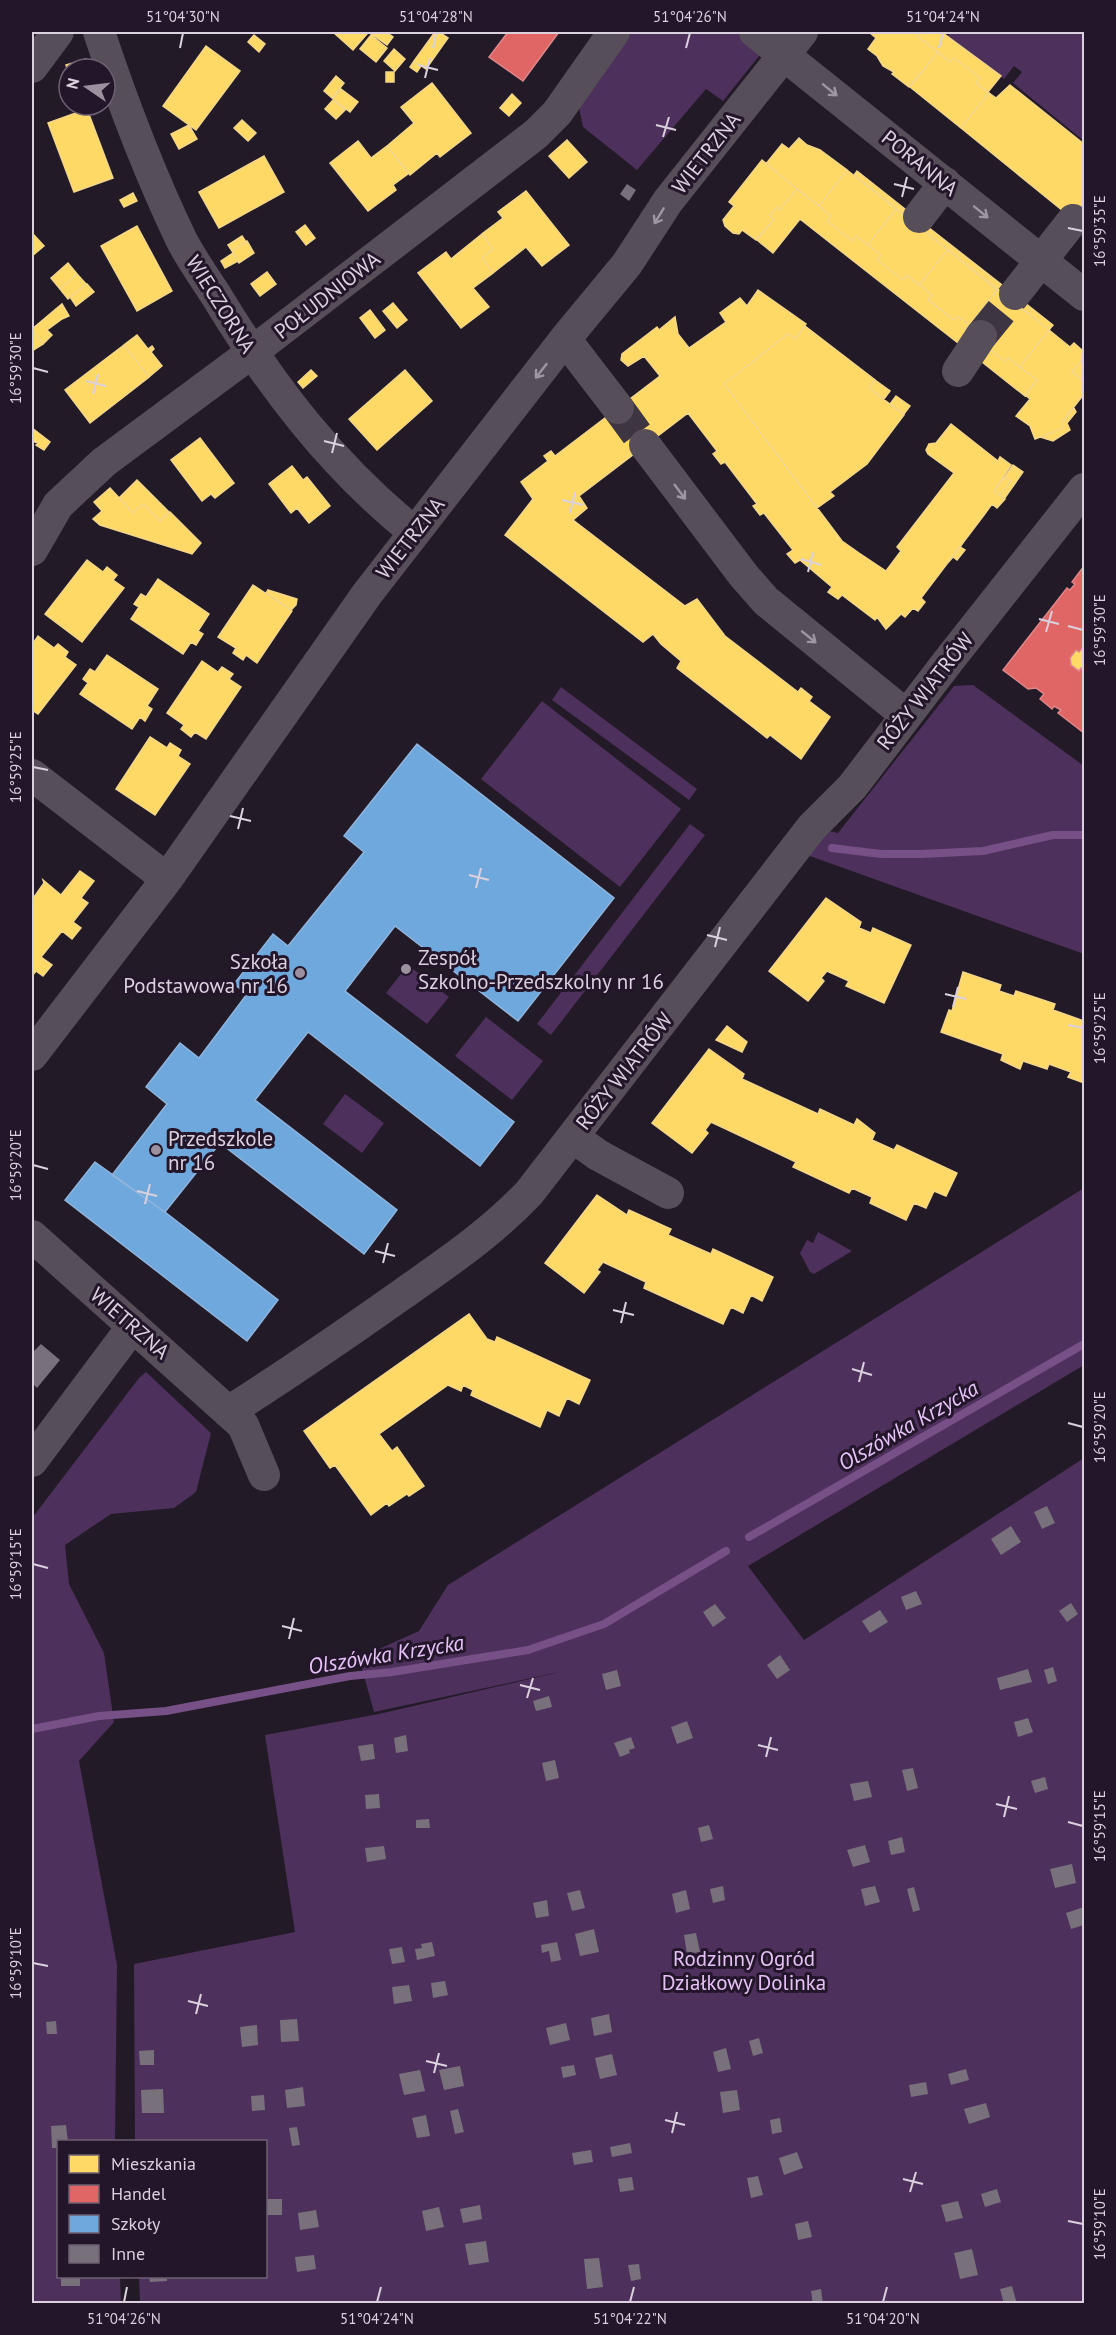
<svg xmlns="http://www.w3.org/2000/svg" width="1116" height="2335" viewBox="0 0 1116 2335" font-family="'PT Sans',sans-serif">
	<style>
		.green { fill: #4e305c }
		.homes { fill: #ffd966; stroke: #f4d68a; stroke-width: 1.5 }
		.shops { fill: #e06666; stroke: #de868a; stroke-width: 1.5 }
		.schools { fill: #6fa8dc; stroke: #8fb4dd; stroke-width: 1.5 }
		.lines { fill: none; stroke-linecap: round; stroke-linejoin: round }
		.stream { stroke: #765086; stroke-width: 8 }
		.building { fill: #78717c }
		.minor-tunnel { stroke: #3e3542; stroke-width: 32; stroke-dasharray: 32 16; stroke-linecap: butt }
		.minor { stroke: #564e59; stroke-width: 32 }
		.oneway { stroke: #9f96a2 }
		.ticks { fill: none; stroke: #dad0de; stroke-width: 2 }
		.poi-dot { fill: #9a909e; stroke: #24162a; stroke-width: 2 }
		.labels { text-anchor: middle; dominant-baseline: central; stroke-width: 6; stroke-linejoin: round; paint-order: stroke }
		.street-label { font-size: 21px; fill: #dad0de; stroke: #24162a }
		.poi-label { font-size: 21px; fill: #dad0de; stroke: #24162a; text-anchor: start }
		.park-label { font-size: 21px; fill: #e4c1f4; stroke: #24162a }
		.water-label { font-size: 22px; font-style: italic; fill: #e5c3f6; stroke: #24162a }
		.neatline { fill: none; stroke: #dad0de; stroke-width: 2 }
		.ticks-label { font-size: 15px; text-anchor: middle; fill: #dad0de }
	</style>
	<rect width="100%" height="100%" fill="#221a26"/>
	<path class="green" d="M630,32H739L760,47L756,52L759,56L723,101L706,89L637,170L583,127L578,103Z
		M951,32H1084V141L1013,83L1022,72L1014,66L1004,79L948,36Z
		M973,685L1084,766V954L807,855L829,831L838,833L954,686Z
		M561,687L697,789L689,800L552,700Z
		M542,701L681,809L620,887L481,779Z
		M690,824L705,835L551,1035L537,1024Z
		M408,965L449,997L427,1024L386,993Z
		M486,1017L543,1061L512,1100L455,1056Z
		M345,1094L384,1123L362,1153L323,1124Z
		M1084,1188V1365L748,1566L804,1640L1084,1458V2303H140L139,2277L266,2276V2142L135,2141L134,1964L295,1932L265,1735L379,1714L564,1671L374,1712L359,1658L419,1631L448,1585Z
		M818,1232L852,1251L814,1274L810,1272L800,1253L807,1240L813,1243Z
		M146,1372L211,1433L196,1492L174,1508L111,1514L65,1545L69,1584L104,1653L114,1722L79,1761L117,1965L115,2141L58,2142V2276L120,2277L121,2303H32V1518L139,1378Z"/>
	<path class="homes" d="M336,32H364L367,34L353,50L334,33Z
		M369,32H386L393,37L387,45Z
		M435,32H439L448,38L426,69L414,61Z
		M869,32H920L917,36L938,52L909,87L892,74L894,72L883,66L877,56L868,49L876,38Z
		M920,32H944L943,33L1001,76L988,92L976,83L980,78L954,58L950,62L917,36Z
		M254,35L265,44L259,52L248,42Z
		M371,35L387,48L376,62L360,49Z
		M206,46L240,71L196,130L163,106Z
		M394,49L405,59L395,71L384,61Z
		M938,52L950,62L954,58L980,78L976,83L989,93L961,128L910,87Z
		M86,59L89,69H69V75L66,65Z
		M414,61L421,66L417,72L410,67Z
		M386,72H394V82H386Z
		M336,76L344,83L332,98L324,91Z
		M432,83L471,133L440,157L437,153L410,175L387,146L414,123L401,107Z
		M1010,85L1084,144V228L961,128L989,93L996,98Z
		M341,89L358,102L350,112L333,99Z
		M512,94L521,103L509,116L500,108Z
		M333,100L345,110L336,119L325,109Z
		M87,109L113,178L74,192L48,123Z
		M242,120L256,133L248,141L234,128Z
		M189,125L197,139L179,149L171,134Z
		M799,138L807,145L820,150L847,170L819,206L766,164L782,144L789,149Z
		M567,140L587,162L569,178L549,156Z
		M358,141L371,158L387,146L409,173L393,185L396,190L368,211L330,163Z
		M264,156L284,192L219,228L199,192Z
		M762,160L797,189L780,210L777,207L770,215L774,219L756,240L742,230L739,234L733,233L725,226L723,220L734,206L729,202Z
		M847,170L896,209L868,245L856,236L852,241L827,221L831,216L819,206Z
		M857,171L905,209L1053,325L1049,330L854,175Z
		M797,189L831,216L827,221L852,241L856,236L881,255L877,260L903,280L907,275L932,295L928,300L942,311L954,320L958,316L969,325L965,330L967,332L958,343L800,219L773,253L757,240L774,219L770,215L777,207L780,210Z
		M526,191L569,245L542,266L526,247L493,273L482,258L493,249L482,234L503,218L498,212Z
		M133,193L137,201L124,207L120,200Z
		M896,209L948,250L919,285L907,275L903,280L877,260L881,255L868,245Z
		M305,225L315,238L306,245L296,232Z
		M137,226L172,291L137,311L101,246Z
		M33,234L44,246L32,256V235Z
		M482,234L493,249L482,258L493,273L473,288L489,307L461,328L418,273L446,252L451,259Z
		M242,236L246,242L232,251L228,245Z
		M247,241L254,253L239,263L232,251Z
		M948,250L997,290L969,325L958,316L954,320L930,301L928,300L932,295L919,285Z
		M233,253L238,261L225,268L221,261Z
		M68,263L77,274L60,289L51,278Z
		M267,272L276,284L260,296L251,284Z
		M77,274L86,284L68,299L60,289Z
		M87,284L94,292L76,306L70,297Z
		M758,290L806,324L796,339L788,334L724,384L842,541L859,553L886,571L901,551L897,547L954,473L928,454L926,450L929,444L936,443L951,424L998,461L1000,457L1011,465L994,491L1005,499L997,508L992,504L984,515L921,598L925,602L918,611L913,608L905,617L901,614L886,629L877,617L875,620L842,595L838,599L828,592L832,587L800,560L795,563L787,554L793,550L764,513L760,515L753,506L757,504L725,462L721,464L713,454L717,451L688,413L579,496L587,508L573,520L685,606L697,599L725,636L798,692L801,688L812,697L809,701L830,717L801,759L770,735L767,738L677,668L681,661L661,644L653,634L643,642L505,535L533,499L521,482L548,461L544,456L551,451L555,456L660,376L644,356L628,366L621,360L622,354L657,327L659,330L675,317L678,334L689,348L726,322L720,313L740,298L747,306Z
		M997,290L1049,330L1020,367L1008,358L1005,361L982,343V336L969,325Z
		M393,303L407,320L397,328L383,311Z
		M62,304L69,316L62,319L47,330L52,335L43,344L32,329Z
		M370,310L385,330L375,338L360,318Z
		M805,326L875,380L869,388L904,415L867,464L830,492L834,496L817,508L724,384L788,334L796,339Z
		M32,329L43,344L32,351Z
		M1049,330L1070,347L1074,343L1084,352L1081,361L1072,372L1084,382V394L1062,422L1064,428L1035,439L1030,426L1016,416L1030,399L1025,395L1037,380L1020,367Z
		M137,335L148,349L152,346L154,349L151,352L162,366L149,377L124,345Z
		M124,345L149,377L90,423L65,390Z
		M987,347L1005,361L1008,358L1037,380L1025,396L977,358Z
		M1081,361L1084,364V381L1072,372Z
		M311,370L317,376L303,388L298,382Z
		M405,370L432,401L377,450L349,419Z
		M875,380L890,391L884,399L869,388Z
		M896,396L910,406L904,414L890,404Z
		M1074,408L1076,412L1067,423L1070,430L1053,441L1040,437L1064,428L1062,422Z
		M32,428L50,442L44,450L36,445L38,443L32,441Z
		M200,438L234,483L215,498L211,494L202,501L171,460Z
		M1013,465L1023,472L1004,499L1000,495L1011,481L1005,477Z
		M292,466L303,480L307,477L330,506L309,523L297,508L291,513L269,484Z
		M1005,477L1011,481L1000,495L994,491Z
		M137,480L169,512L160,521L143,504L133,513L119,498Z
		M110,488L133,513L143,504L160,521L170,512L201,543L192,554L100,525L93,519L102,511L94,502Z
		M967,537L960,547L965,550L957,560L953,557L945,566Z
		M87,560L103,572L107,567L117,575L113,580L124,588L82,642L45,614Z
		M158,579L209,614L198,631L203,634L196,645L191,642L183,654L131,619L139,607L134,604L141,594L146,597Z
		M253,585L292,611L257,663L246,655L243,660L233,653L236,648L218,637Z
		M268,590L297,599L296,605L291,610L266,593Z
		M38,636L54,648L58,644L68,652L65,657L76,665L38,714L32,710V645Z
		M1084,646V671L1081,668L1079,671L1071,665L1070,658L1076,650L1079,652Z
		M107,655L158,689L147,706L152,709L145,721L140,717L132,729L80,694L88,683L83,679L90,669L95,672Z
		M202,661L218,672L222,667L233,674L229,679L241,687L206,739L195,732L191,737L181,729L184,725L167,713Z
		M150,737L167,748L170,743L181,750L178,756L190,764L155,815L116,789Z
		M80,871L94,881L81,898L88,903L73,922L81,928L72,939L62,931L41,957L52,965L43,976L36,971L32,976V900L44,883L43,880L61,895Z
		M826,898L861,922L859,928L871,933L873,928L911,945L884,1003L846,986L849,981L827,971L821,978L824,981L808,1001L769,971Z
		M963,972L1001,985L999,991L1014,996L1016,991L1055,1004L1053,1010L1084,1021V1083L1068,1077L1071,1072L1049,1064L1047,1069L1023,1061L1020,1069L1001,1060L1003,1054L941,1032L949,1010L952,1011Z
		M727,1026L747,1042L742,1052L716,1040Z
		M709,1049L744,1074L742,1079L818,1114L820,1109L854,1125L857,1119L875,1133L872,1140L894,1150L897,1145L957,1173L946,1196L934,1191L926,1208L914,1203L906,1220L870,1203L872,1197L852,1188L849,1193L793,1167L796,1162L711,1122L705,1130L708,1133L692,1153L652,1123Z
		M597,1195L627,1215L629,1210L671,1229L668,1235L711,1254L713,1249L773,1277L762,1301L751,1295L743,1313L731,1307L723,1324L644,1288L646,1282L603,1262L597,1270L600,1272L584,1293L545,1263Z
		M469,1314L487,1339L495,1342L497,1337L590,1380L579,1404L567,1398L559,1416L547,1410L540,1427L471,1395L473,1390L463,1385L461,1391L448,1385L379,1434L392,1451L397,1447L424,1486L409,1496L407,1494L389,1506L387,1503L371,1515L335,1465L330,1468L304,1431Z"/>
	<path class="shops" d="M508,32H559L523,81L489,57Z
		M1084,566V646L1079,652L1076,650L1070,658L1071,665L1079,671L1081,668L1084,671V733L1058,713L1061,710L1054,706L1052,709L1040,699L1044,694L1036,688L1028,689L1003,670L1067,588L1070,590L1075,584L1072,582Z"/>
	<path class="schools" d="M417,744L614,898L518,1021L395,926L345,991L514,1122L480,1166L308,1032L255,1100L397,1210L364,1254L220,1143L165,1212L112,1175L167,1104L146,1087L180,1043L199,1058L247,994L234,984L273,934L288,946L364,852L344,836Z
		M95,1162L165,1212L278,1300L247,1341L65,1200Z"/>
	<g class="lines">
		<path class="stream" d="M832,848L881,854H921L983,851L1053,835H1084
			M749,1537L1084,1344
			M32,1729L99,1716L166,1711L350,1676L392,1672L528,1650L604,1624L726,1551"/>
	</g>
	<path class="building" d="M627,184L636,190L629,201L620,194Z
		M41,1344L60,1360L37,1388L32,1383V1349L34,1351Z
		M1047,1506L1055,1523L1042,1529L1034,1512Z
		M1011,1526L1021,1542L1001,1555L991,1539Z
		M916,1591L922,1604L906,1610L901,1597Z
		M1071,1603L1078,1614L1067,1622L1059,1611Z
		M715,1604L726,1618L713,1627L703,1612Z
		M880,1610L888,1622L870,1633L862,1621Z
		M780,1655L790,1670L777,1679L767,1665Z
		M1053,1667L1057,1681L1048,1684L1044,1670Z
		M1028,1669L1032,1682L1000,1690L997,1678Z
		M617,1670L621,1686L606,1690L602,1674Z
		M549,1696L552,1707L536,1711L533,1701Z
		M1028,1718L1033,1732L1018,1737L1014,1722Z
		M687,1721L693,1738L677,1744L671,1727Z
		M406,1735L408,1751L396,1753L394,1738Z
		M631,1737L635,1748L629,1750L630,1753L620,1757L614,1743Z
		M373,1744L375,1759L361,1761L358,1746Z
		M555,1760L559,1778L546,1781L542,1763Z
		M913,1768L918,1788L907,1791L902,1770Z
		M1045,1777L1048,1789L1035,1793L1031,1781Z
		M868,1781L872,1797L854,1801L850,1784Z
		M379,1794L380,1808L366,1809L365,1795Z
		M429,1819L430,1828H416V1820Z
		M709,1825L713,1839L701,1842L698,1828Z
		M902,1837L905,1852L891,1855L888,1841Z
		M865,1845L870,1862L853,1867L847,1850Z
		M384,1846L386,1859L367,1862L365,1848Z
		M1072,1864L1076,1883L1055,1888L1050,1869Z
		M723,1886L725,1900L713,1903L710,1889Z
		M875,1886L880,1902L865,1906L861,1889Z
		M914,1887L920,1910L913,1912L907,1889Z
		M580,1890L585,1908L572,1911L567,1893Z
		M686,1890L690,1909L676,1913L672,1894Z
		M547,1900L549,1916L536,1918L533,1903Z
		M1084,1907V1925L1071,1929L1066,1913Z
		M594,1929L599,1952L580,1956L575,1934Z
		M696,1933L700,1952L687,1954L684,1935Z
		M432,1942L435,1956L417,1960L415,1949L422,1948L421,1944Z
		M557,1942L561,1960L551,1962L549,1951L542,1953L541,1945Z
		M402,1947L405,1962L392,1964L389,1949Z
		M445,1981L448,1995L433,1998L431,1983Z
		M409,1985L412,2001L394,2004L392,1987Z
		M609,2014L612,2032L594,2036L591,2018Z
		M297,2019L299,2041L281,2042L280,2020Z
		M56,2021L57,2034H47L46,2022Z
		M566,2023L570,2040L550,2045L546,2028Z
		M257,2025L258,2045L242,2047L240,2027Z
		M759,2038L763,2053L753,2056L749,2041Z
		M726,2048L731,2069L718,2072L713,2052Z
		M154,2050V2065H140L139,2051Z
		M612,2054L617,2075L600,2079L595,2058Z
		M574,2065L576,2075L563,2078L561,2067Z
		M460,2066L464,2086L444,2090L439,2070Z
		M966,2069L969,2080L951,2085L948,2074Z
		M420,2070L425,2091L404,2095L399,2074Z
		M926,2082L928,2094L911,2097L909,2085Z
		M303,2087L305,2106L287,2108L285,2090Z
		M163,2089L164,2113H142L141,2090Z
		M737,2090L740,2110L723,2113L720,2092Z
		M264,2095L265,2110L252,2111L251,2096Z
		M986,2103L990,2117L969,2124L964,2109Z
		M458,2109L464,2132L455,2134L450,2111Z
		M426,2115L430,2136L417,2138L412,2118Z
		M780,2118L782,2132L772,2134L770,2120Z
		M66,2125L68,2142H58V2148H52L51,2126Z
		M297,2127L300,2145L292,2146L289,2128Z
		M630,2143L632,2153L612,2157L610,2147Z
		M591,2150L593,2162L574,2165L572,2153Z
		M797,2152L803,2168L784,2175L779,2158Z
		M758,2176L763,2195L751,2198L747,2178Z
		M632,2177L634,2190L620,2192L618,2179Z
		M997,2189L1001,2202L985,2207L981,2194Z
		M266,2199H282V2215H266Z
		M958,2201L963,2218L946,2222L941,2205Z
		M480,2205L482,2219L463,2223L460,2209Z
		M439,2207L444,2227L426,2231L422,2211Z
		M316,2210L319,2227L300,2230L298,2213Z
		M808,2221L812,2237L798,2240L795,2224Z
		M486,2241L489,2262L469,2265L465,2244Z
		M972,2249L978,2275L960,2279L954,2253Z
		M314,2255L316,2269L297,2272L295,2257Z
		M599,2258L603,2287L587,2289L584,2259Z
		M639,2264L641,2279L631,2281L628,2265Z
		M61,2276H80V2286H61Z
		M149,2276H167V2281L150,2282Z
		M1012,2286L1017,2304H1004L1000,2289Z
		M821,2289L823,2304H813L811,2291Z"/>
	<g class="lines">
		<path class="minor-tunnel" d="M981,336L1015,294
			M618,408L645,445"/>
		<path class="minor" d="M99,32C122,101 149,172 181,239C191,259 205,278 217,297C271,386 332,466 414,532
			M755,32L1084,295
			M32,67L58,32
			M919,217L945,183
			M1015,294L1073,220
			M565,339L618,408
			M958,371L981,336
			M645,445L744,576L766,601L906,715
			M32,550L58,505L104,462L251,353L536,134L557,113L614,32
			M32,775L167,879
			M32,1055L167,879L367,594L565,339L627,264L668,201L802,32
			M573,1137L598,1155L668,1193
			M32,1236L243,1425L264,1475
			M228,1412C288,1374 346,1334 404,1293C448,1262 491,1233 529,1193L812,827L852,787L949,660L1084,489
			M32,1461L133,1326"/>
	</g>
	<defs><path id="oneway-shaft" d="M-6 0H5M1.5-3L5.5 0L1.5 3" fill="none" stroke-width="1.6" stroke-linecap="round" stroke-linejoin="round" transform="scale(1.5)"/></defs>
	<g class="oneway">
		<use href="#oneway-shaft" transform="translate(830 90) rotate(39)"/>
		<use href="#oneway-shaft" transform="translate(981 212) rotate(39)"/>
		<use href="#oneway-shaft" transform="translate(659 216) rotate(121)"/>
		<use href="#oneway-shaft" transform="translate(541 371) rotate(128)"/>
		<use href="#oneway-shaft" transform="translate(680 492) rotate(53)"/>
		<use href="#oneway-shaft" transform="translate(809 637) rotate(39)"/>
	</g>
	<path class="ticks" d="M180,48L183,33M433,48L436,33M686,48L690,33M939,48L943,33M418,65L438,70M425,78L430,58M656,125L676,130M663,137L669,117M894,184L914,189M902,197L907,177M1068,228L1083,231M33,368L48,372M86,381L106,386M93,394L98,374M324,441L344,446M332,453L337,433M562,500L583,505M570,513L575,492M801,559L821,565M808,572L813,552M1039,619L1059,624M1068,626L1083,630M1046,632L1052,611M33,767L48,770M230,816L251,821M238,829L243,808M469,875L489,880M476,888L481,868M707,935L727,940M715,947L720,927M945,994L966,999M953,1007L958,987M1068,1025L1083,1028M33,1165L48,1169M137,1191L157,1196M145,1204L150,1184M375,1251L395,1256M383,1263L388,1243M613,1310L634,1315M621,1323L626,1302M852,1369L872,1375M859,1382L864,1362M1068,1423L1083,1427M33,1564L48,1568M282,1626L302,1631M289,1639L294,1618M520,1685L540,1690M527,1698L533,1678M758,1745L778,1750M766,1757L771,1737M996,1804L1017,1809M1004,1817L1009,1796M1068,1822L1083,1826M33,1963L48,1966M188,2001L208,2006M196,2014L201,1994M426,2061L447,2066M434,2073L439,2053M665,2120L685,2125M672,2133L677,2112M903,2179L923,2184M910,2192L916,2172M1068,2221L1083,2224M124,2302L127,2287M377,2302L381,2287M630,2302L634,2287M883,2302L887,2287"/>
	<g class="poi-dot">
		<circle cx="406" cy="969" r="6"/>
		<circle cx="300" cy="973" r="6"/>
		<circle cx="156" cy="1150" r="6"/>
	</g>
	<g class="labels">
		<g class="street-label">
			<text transform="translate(706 153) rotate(-52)">WIETRZNA</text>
			<text transform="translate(920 163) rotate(39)">PORANNA</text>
			<text transform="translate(327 295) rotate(-38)">POŁUDNIOWA</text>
			<text transform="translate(221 304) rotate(58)">WIECZORNA</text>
			<text transform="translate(410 538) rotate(-52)">WIETRZNA</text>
			<text transform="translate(925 691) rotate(-52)">RÓŻY WIATRÓW</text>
			<text transform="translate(624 1071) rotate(-52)">RÓŻY WIATRÓW</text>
			<text transform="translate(130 1323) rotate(41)">WIETRZNA</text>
		</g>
		<g class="poi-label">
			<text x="418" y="957">Zespół<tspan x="418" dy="24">Szkolno-Przedszkolny nr 16</tspan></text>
			<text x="288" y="961" text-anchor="end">Szkoła<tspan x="288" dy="24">Podstawowa nr 16</tspan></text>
			<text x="168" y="1138">Przedszkole<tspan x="168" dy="24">nr 16</tspan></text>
		</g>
		<g class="park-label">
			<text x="744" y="1958">Rodzinny Ogród<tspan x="744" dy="24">Działkowy Dolinka</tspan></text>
		</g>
		<g class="water-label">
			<text transform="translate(908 1425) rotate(-30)">Olszówka Krzycka</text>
			<text transform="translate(386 1654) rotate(-9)">Olszówka Krzycka</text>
		</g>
	</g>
	<rect width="1116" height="2335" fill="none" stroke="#24162a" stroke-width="66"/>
	<rect x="57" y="2140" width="210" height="138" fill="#24162a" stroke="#6d6072" stroke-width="1.5"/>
	<rect x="69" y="2155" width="30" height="18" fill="#ffd966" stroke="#6d6072" stroke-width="1.5"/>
	<text x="111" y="2170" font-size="18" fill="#dad0de">Mieszkania</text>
	<rect x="69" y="2185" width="30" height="18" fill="#e06666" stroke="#6d6072" stroke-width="1.5"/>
	<text x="111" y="2200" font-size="18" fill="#dad0de">Handel</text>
	<rect x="69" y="2215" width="30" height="18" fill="#6fa8dc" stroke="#6d6072" stroke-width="1.5"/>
	<text x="111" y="2230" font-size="18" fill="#dad0de">Szkoły</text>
	<rect x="69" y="2245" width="30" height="18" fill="#78717c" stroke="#6d6072" stroke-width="1.5"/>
	<text x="111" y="2260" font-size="18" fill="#dad0de">Inne</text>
	<g transform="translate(87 87) rotate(284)"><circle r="28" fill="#24162a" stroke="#6d6072" stroke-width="1.5"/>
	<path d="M0-4.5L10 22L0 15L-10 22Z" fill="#9a909e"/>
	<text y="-9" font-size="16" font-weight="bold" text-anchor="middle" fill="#dad0de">N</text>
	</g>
	<rect x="33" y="33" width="1050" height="2269" class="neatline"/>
	<g class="ticks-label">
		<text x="183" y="22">51°04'30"N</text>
		<text x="436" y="22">51°04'28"N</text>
		<text x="690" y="22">51°04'26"N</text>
		<text x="943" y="22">51°04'24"N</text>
		<text transform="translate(1100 231) rotate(-90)" y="5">16°59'35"E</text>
		<text transform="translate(16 368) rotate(-90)" y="5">16°59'30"E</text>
		<text transform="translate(1100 630) rotate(-90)" y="5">16°59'30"E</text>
		<text transform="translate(16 767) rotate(-90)" y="5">16°59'25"E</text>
		<text transform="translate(1100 1028) rotate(-90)" y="5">16°59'25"E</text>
		<text transform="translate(16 1165) rotate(-90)" y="5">16°59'20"E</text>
		<text transform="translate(1100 1427) rotate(-90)" y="5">16°59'20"E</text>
		<text transform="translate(16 1564) rotate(-90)" y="5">16°59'15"E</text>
		<text transform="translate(1100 1826) rotate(-90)" y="5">16°59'15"E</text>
		<text transform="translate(16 1963) rotate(-90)" y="5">16°59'10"E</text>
		<text transform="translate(1100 2224) rotate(-90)" y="5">16°59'10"E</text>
		<text x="124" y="2324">51°04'26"N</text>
		<text x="377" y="2324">51°04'24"N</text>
		<text x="630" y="2324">51°04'22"N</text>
		<text x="883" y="2324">51°04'20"N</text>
	</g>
</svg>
